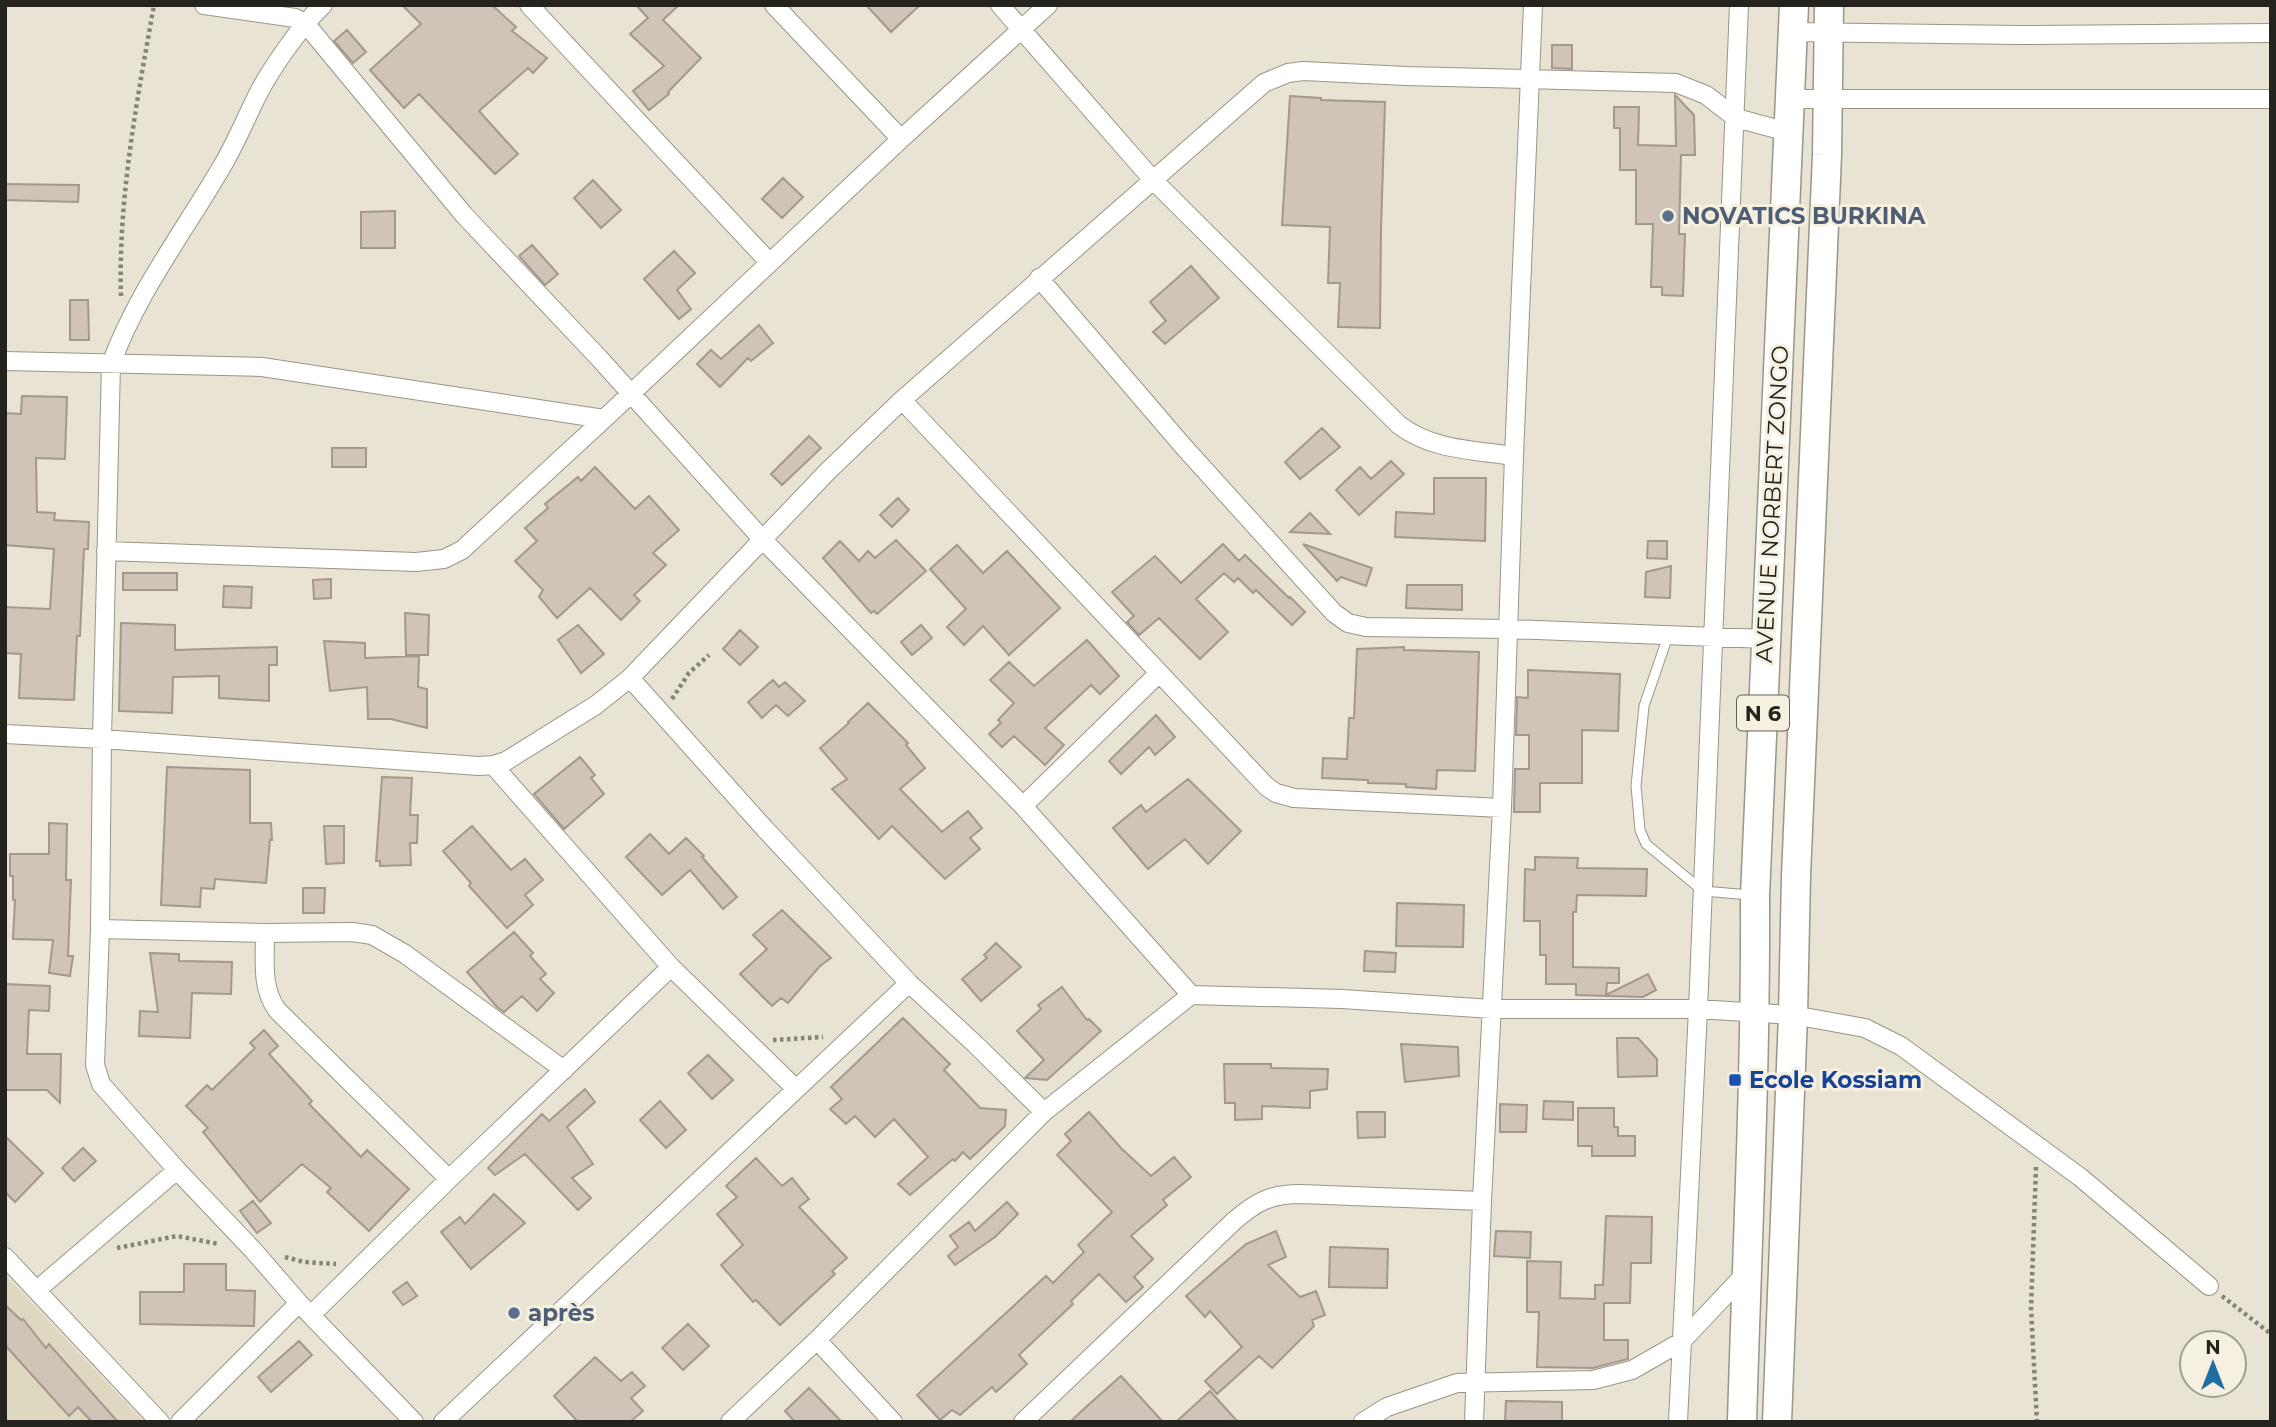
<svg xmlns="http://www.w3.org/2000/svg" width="2276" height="1427" viewBox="0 0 2276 1427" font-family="Montserrat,sans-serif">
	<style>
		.built { fill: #dfd8c0 }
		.building { fill: #d0c3b7; stroke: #a4988c; stroke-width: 2 }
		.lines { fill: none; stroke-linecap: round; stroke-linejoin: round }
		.service-casing { stroke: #9a9586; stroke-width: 11 }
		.minor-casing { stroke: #9a9586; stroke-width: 20 }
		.primary-casing { stroke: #9a9586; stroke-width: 31 }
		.path { stroke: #878378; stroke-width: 4.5; stroke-dasharray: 3.5 3.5; stroke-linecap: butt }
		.service { stroke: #fff; stroke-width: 9 }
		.minor { stroke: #fff; stroke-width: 18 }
		.primary { stroke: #fff; stroke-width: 28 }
		.service-dot { fill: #5c6f8a; stroke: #f5f0e0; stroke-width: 2.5 }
		.transit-dot { fill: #1a4fb4; stroke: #f5f0e0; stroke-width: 2.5 }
		.labels { text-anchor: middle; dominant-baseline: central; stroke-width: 6; stroke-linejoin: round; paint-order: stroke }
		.shield { fill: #f5f0e0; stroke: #636058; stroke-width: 2 }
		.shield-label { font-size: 21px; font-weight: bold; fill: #25231d }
		.service-label { font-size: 23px; font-weight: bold; fill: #4e5e75; stroke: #f5f0e0; text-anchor: start }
		.street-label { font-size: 23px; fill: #25231d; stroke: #f5f0e0 }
		.transit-label { font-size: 23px; font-weight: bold; fill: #164399; stroke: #f5f0e0; text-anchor: start }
	</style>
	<rect width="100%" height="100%" fill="#e8e3d3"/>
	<path class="built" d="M5,1275L28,1299L144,1422H5Z"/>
	<path class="building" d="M402,5H492L516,27L512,31L547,58L533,73L528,68L479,111L518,154L495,174L419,94L404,108L370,70L421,24Z
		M636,5H679L663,20L701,58L668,92L669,94L649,110L633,91L664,66L630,34L648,18Z
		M866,5H920L891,32Z
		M347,30L366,52L353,63L334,41Z
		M1552,45H1572V69L1552,68Z
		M1675,95L1694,115L1695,155H1681L1679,234H1685L1683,296L1662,295V287H1651L1653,224H1636V170H1620V128H1614V107H1639L1638,145L1676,146Z
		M1290,96L1321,98V100L1385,102L1381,229L1380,328L1338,327L1340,283H1328L1330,227L1282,225Z
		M783,178L803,197L782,218L762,199Z
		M593,180L621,210L601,228L574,198Z
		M5,184L79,185L78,202L5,200Z
		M395,211V248H361V212Z
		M532,245L558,274L545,285L519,256Z
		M674,251L695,273L677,290L691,309L679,319L644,279Z
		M1191,266L1219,298L1165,344L1153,332L1166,321L1150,302Z
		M70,300H88L89,340H70Z
		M759,325L773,343L751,361L748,358L720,387L697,364L711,350L721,359Z
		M22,396L67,397L65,459L36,458L37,512L55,513L54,520L89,522L88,549H84L80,636H77L74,700L19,698L21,654L5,653V607L50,609L54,549L5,545V413L21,414Z
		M1322,428L1340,447L1300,479L1285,462Z
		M809,436L821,448L782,485L771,474Z
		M332,448H366V467H332Z
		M1391,461L1404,474L1359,515L1336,490L1360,467L1371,479Z
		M595,467L635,509L649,496L679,530L653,553L666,565L634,595L640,601L621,620L590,588L557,618L539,597L543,590L515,561L537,541L525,528L548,508L545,504L578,477L581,481Z
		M1434,478H1486L1485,541L1395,537L1396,512L1434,514Z
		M898,498L909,510L892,527L880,515Z
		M1310,513L1330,534L1290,532Z
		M896,540L926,571L877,614L874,611L871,613L823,558L840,541L859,561L868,551L875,558Z
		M1648,541H1667V559L1647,558Z
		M1223,544L1239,561L1245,555L1289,598L1290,597L1305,612L1292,625L1256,590L1253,593L1238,578L1234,582L1224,573L1196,599L1228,632L1200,659L1159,618L1139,635L1127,622L1134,616L1112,592L1155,556L1181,583Z
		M1303,544L1372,568L1366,586L1341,577L1337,581Z
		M957,545L983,573L1007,551L1060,608L1009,655L983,626L964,645L947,627L966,609L930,569Z
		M1671,566L1670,598L1645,597L1646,572Z
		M123,573H177V590H123Z
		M331,579V598L314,599L313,580Z
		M1407,585H1462V610L1406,608Z
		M224,586L252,587L251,608L223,607Z
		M405,613L429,615L428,655H406Z
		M121,623L175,625V650L277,647V665H269V701L219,698V676L173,677L172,713L119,711Z
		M578,625L604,654L581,673L558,640Z
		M921,625L932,638L912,655L901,642Z
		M740,630L758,647L740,665L723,649Z
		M1087,640L1119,676L1100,694L1091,685L1045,728L1064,745L1045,765L1014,736L1002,747L989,734L1001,723L998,720L1014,703L990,680L1009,662L1034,686Z
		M324,641L365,643V658L419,656L418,687L427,689V728L391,719H368L367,687L330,691Z
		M1404,647V650L1479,652L1475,771L1437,770L1436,789L1406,787V784L1368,783V780L1322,778L1323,758L1347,759L1349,718H1354L1357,649Z
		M1528,670L1620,674L1618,731L1582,730V783H1540V812H1514L1515,769H1529V735H1516L1517,697L1528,698Z
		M773,680L779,687L785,682L805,701L788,716L776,705L762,718L748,702Z
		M868,703L908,743L906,745L925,768L900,789L942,832L968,811L982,828L970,838L980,849L945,879L892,826L879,839L832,789L847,779L820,748L849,723L848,722Z
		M1156,715L1175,737L1155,755L1149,747L1121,774L1109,761Z
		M580,757L595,775L591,778L604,794L564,829L534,794Z
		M167,767L250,770V823H271L272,840H270L266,883L215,879L214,889L201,888L200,907L161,905Z
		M382,777L412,778L410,815H418L417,843H410L411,865L380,866V861H376Z
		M1188,779L1241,831L1208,864L1185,839L1148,869L1113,828L1141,805L1146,812Z
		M49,823L67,824L66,880H71L68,956H73L70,976L49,973L53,940L13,939L15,900H13V876H10V854H49Z
		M324,826H344V863L326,864Z
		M472,826L511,870L525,859L543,880L525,895L533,905L507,928L469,886L471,883L443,851Z
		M650,834L669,854L686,838L704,856L702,857L737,897L723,909L690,870L662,895L626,857Z
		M1535,857L1578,858L1577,868L1647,869L1646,896L1577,895L1576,912H1573V967L1619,968V983H1607L1606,995L1648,974L1656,990L1643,997L1576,995V984H1546V955H1540V921H1524L1525,869L1535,870Z
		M303,888H325L324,913H303Z
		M1397,903L1464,905L1463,947L1396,946Z
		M782,910L831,958L820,966L788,1003L781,998L772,1006L740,974L767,949L753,935Z
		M514,932L533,953L530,956L546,974L540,979L554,993L537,1011L522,996L504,1012L497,1007L467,972Z
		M996,943L1021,967L981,1001L962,979L987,958L984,955Z
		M1365,951L1396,953L1395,972L1364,971Z
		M150,953L179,954V961L232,962L231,994L192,993L190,1038L139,1036L140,1011L158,1012Z
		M5,984L50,986L49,1011L29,1010L27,1054H61L60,1103L47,1090H5Z
		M1062,987L1087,1020L1089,1019L1101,1031L1047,1080L1025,1078L1044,1060L1017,1031L1041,1009L1038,1005Z
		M903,1018L950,1064L944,1070L980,1108L1006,1110L1005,1126L970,1159L963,1152L955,1161L953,1159L910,1195L898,1184L928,1157L894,1119L875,1137L855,1116L846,1124L830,1109L842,1099L831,1087Z
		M264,1030L278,1046L269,1054L312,1101L309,1104L361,1157L367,1150L409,1189L369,1231L327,1192L331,1188L302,1164L260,1202L203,1132L208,1128L186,1106L207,1085L212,1090L255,1048L250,1043Z
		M1617,1038H1638L1657,1059V1076L1618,1077Z
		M1401,1044L1458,1047L1459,1076L1405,1082Z
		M708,1055L733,1080L712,1099L688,1073Z
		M1224,1064H1271V1068L1328,1069L1327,1089L1310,1091V1108L1262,1106V1119L1235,1120V1103H1225Z
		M585,1089L595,1102L567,1127L593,1164L572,1178L591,1198L578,1210L525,1154L495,1175L488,1168L542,1114L549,1121Z
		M660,1101L686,1130L666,1148L640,1120Z
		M1544,1101L1573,1102V1120L1543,1119Z
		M1500,1104L1527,1105L1526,1132H1500Z
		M1578,1108H1614V1127H1618V1136H1635V1156H1592V1146H1578Z
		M1089,1112L1121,1148L1151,1176L1174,1157L1191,1177L1163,1200L1167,1205L1131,1236L1153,1259L1134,1277L1143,1287L1126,1302L1099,1274L1071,1301L1073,1304L1019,1355L1027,1364L996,1392L992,1387L960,1415L952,1410L940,1420L917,1395L1046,1276L1053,1283L1084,1252L1078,1245L1112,1212L1057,1155L1071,1141L1065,1134Z
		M1357,1112H1385V1137L1358,1138Z
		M5,1136L43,1173L15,1202L5,1192Z
		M83,1148L96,1161L74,1181L62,1168Z
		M756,1158L782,1186L792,1178L809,1199L799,1207L847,1258L832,1271L835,1274L780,1325L756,1300L753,1302L721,1265L743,1245L717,1214L737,1197L726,1186Z
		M494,1194L525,1223L471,1269L441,1232L460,1217L465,1224Z
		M253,1201L271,1223L257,1233L240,1211Z
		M1007,1202L1018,1214L995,1237L955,1265L948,1256L958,1247L950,1236L969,1222L975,1231Z
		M1606,1216L1652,1217L1651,1263H1631L1630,1303H1604V1340H1628V1359L1593,1368L1537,1367L1539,1312H1527V1261L1561,1262L1560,1298L1595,1299V1285H1603Z
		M1276,1231L1286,1257L1268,1265L1300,1297L1316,1291L1325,1315L1312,1320L1314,1326L1272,1368L1259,1356L1217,1394L1205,1381L1242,1347L1210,1311L1205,1317L1186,1296L1246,1244Z
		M1496,1231L1531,1232L1530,1258L1494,1256Z
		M1330,1247L1388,1249L1387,1288L1329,1287Z
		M184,1264H226V1290L255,1291L254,1326L140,1324V1292H184Z
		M407,1282L417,1296L403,1305L393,1292Z
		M5,1305L21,1320L23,1319L46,1348L49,1344L118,1422H92L78,1407L69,1416L5,1345Z
		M688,1324L709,1346L683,1370L662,1348Z
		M299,1341L312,1355L271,1392L258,1377Z
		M595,1357L621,1381L632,1372L645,1386L631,1398L643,1411L630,1422H578L554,1396Z
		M1121,1376L1163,1422H1070L1086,1407Z
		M809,1388L842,1422H795L785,1411Z
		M1210,1391L1238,1422H1176Z
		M1506,1401L1562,1402V1422H1505Z"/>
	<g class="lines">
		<defs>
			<path id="service" d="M1668,636L1644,706L1636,786L1640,830L1646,844L1703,891L1750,895"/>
			<path id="minor" d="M204,5L295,18L305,23L464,215L599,358L763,540L1023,806L1191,995
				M323,5C300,27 271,68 257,96C245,120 235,145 221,168C183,233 137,293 111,364L102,739L100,929L95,1065L101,1084L177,1170L253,1250L299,1303L414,1422
				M529,5L769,262
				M774,5L901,139
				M1000,5L1153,180L1399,425C1432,450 1473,450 1514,456
				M1792,32L2019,35L2271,33
				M1790,99H2271
				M1039,278L1183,446L1334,613L1348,623L1366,627L1509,629L1766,639
				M5,361L262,367L604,419L901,139L1048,5
				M902,400L1267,787L1276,793L1294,798L1502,808
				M106,551L416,562L444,559L462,550L604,419
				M630,678L765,829L909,983L975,1044L1044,1112
				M5,734L102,739L479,766L493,765L506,761L596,705L630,678L828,471L902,400L1264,83L1288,73L1303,71L1406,76L1676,83L1706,95L1736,118L1788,132
				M493,765L671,967L795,1088
				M1023,806L1158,674
				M100,929L265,933L352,932L372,935L405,954L564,1070
				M265,933C265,959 261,988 277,1010L449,1179
				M5,1257L160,1422
				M37,1290L177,1170
				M311,1315L449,1179L671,967
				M817,1340L893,1422
				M180,1422L299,1303
				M443,1422L909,983
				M730,1422L817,1340L1044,1112L1191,995L1342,999L1492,1009H1698L1793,1015L1865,1028L1901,1046L2080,1177L2209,1286
				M1023,1422L1234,1221C1256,1202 1270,1194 1300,1194L1482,1201
				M1363,1422L1387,1407L1457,1383L1593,1380L1632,1370L1681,1342L1746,1273
				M1474,1422L1482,1201L1502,808L1514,456L1533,5
				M1678,1422L1698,1009L1739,5"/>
			<path id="primary" d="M1742,1422C1747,1247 1756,1071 1755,896L1794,5
				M1777,1422L1793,1015L1796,876L1827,155L1829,5"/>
		</defs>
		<use href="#service" class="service-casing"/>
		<use href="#minor" class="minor-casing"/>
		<use href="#primary" class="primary-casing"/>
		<path class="path" d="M121,296C118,199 137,100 154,5
			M672,699L689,673L709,655
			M773,1040L823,1037
			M2036,1167L2031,1308L2037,1422
			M117,1248L177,1236L219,1244
			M285,1257L304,1262L336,1264
			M2222,1296L2271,1334"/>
		<use href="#service" class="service"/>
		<use href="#minor" class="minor"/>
		<use href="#primary" class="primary"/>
	</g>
	<g class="service-dot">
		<circle cx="1668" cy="216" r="7"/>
		<circle cx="514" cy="1313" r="7"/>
	</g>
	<rect class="transit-dot" x="1728" y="1073" width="14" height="14" rx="3.5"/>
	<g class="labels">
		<rect class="shield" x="1737" y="695.5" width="52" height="35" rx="5"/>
		<g class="shield-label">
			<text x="1763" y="713">N 6</text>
		</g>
		<g class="service-label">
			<text x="1682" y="216">NOVATICS BURKINA</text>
			<text x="528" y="1313">après</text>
		</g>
		<g class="street-label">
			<text transform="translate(1772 504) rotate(-87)">AVENUE NORBERT ZONGO</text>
		</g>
		<g class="transit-label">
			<text x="1749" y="1080">Ecole Kossiam</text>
		</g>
	</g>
	<rect width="2276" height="1427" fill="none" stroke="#25231d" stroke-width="14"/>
	<g transform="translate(2213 1364)"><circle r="33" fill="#f5f0e0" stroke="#a29e92" stroke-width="2"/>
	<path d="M0-5L12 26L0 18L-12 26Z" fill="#1c6fa0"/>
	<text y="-10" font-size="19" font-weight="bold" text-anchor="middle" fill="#25231d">N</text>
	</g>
</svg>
